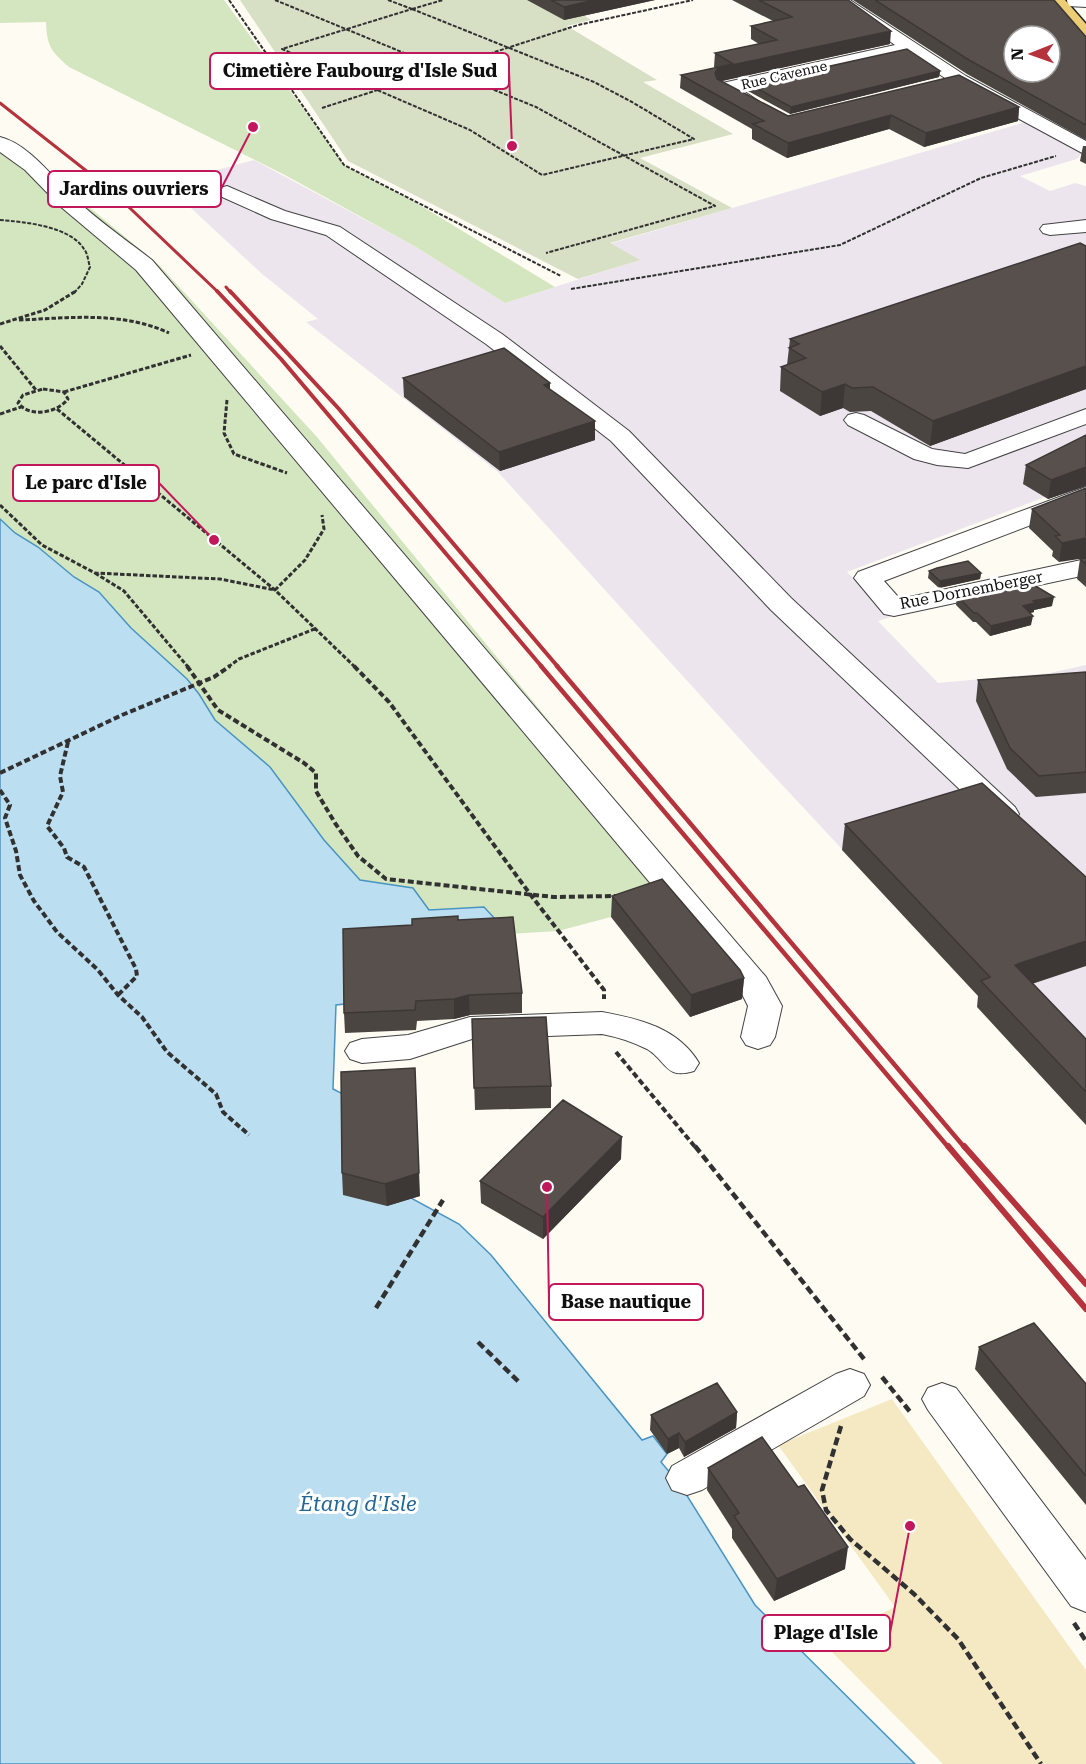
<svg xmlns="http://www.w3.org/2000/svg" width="1086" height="1764" viewBox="0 0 1086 1764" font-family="'Roboto Serif',serif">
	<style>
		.industrial { fill: #ece5ed }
		.green { fill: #d4e6bf }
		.sand { fill: #f5e9c3 }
		.cemetery { fill: #d7dfc5 }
		.water { fill: #bcdef1; stroke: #4994c2; stroke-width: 1.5 }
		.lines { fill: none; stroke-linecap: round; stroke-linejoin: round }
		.minor-casing { stroke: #424242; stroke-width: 2 }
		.major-casing { stroke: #202020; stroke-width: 3 }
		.path-far3 { stroke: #313131; stroke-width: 2; stroke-dasharray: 4 1.5; stroke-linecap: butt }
		.path-far2 { stroke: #313131; stroke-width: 3; stroke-dasharray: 4.5 2; stroke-linecap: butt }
		.path-far1 { stroke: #313131; stroke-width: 4; stroke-dasharray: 6 3; stroke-linecap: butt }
		.path { stroke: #313131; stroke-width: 4.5; stroke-dasharray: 8 4; stroke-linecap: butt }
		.minor { fill: #fff; fill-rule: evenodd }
		.major { fill: #eccd75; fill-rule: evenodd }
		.rail-far3 { stroke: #b4333c; stroke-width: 3 }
		.rail-far2 { stroke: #b4333c; stroke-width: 4 }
		.rail-far1 { stroke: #b4333c; stroke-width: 4.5 }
		.rail { stroke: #b4333c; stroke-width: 6 }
		.wall { fill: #4b4542 }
		.shaded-wall { fill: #3d3836 }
		.building { fill: #57504d; stroke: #3d3836; stroke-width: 1.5; fill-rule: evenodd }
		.labels { text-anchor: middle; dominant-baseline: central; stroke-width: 6; stroke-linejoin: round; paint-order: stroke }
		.far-street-label { font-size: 14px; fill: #0f0f0f; stroke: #fff }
		.street-label { font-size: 16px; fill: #0f0f0f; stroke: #fff }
		.near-water-label { font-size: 21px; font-style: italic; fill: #236797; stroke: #fff }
		.leader { fill: none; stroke: #c2185b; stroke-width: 2 }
		.callout-dot { fill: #c2185b; stroke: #fff; stroke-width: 2 }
		.callout { fill: #fff; stroke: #c2185b; stroke-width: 2 }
		.callout-label { font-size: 18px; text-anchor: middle; font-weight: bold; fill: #0f0f0f }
	</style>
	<rect width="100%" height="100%" fill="#fefbf3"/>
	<path class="industrial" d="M1026,122L1084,151L1077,159L1020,176L1050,191L1075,183L1086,186V453L1024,485L1045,497L847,572L891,617L878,621L938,683L1050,673L1086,665V1111L758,759L498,472L306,322L318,319L261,273L165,184L254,160L416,247L505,303L639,260L609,244Z"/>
	<path class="green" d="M0,0H224L345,166L413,201L555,287L505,303L416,247L283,174L69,67C51,51 47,47 46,22L0,23Z
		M0,137L54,178L159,265L317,437L688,891L611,917L558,931L509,934L484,907L429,910L412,888L360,880L324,840L270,767L215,720L199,694L187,679L131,628L99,592L74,577L38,547L15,533L0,519Z"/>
	<path class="sand" d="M892,1399L1086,1670V1764H943L822,1642L895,1607L778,1445Z"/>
	<path class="cemetery" d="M240,0H560L591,20L567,26L657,80L643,82L733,134L640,158L732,208L610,243L640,260L578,279L348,161Z"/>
	<path class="water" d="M0,519L15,533L38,547L74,577L99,592L131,628L187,679L199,694L215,720L270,767L324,840L360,880L413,888L429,910L484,907L509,934L345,1004L336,1005L333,1089L343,1094L409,1197L459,1224L491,1255L642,1440L653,1436L667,1454L661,1462L681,1486L755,1605L915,1764H0Z"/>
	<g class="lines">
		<defs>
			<path id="minor" d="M831,0H850L966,76L1086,141V155L954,84L907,53L742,90L764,105L762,109L755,111L718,92L716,88L718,84L895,45Z
				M1067,0H1086V7L1068,6Z
				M0,137C29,144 54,179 75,199C99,221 126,240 152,260L766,977L782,1006L775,1037L770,1045L758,1049L746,1045L741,1037L748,1006L740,990L136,270L61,207L25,170L0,152Z
				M227,186L285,211L340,227L502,334L629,431L791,598L1015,807L1019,814L1015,821L1004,823L993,821L771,610L611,441L486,344L326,235L271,219L220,196L217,192L220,188Z
				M1086,220V232L1050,235L1043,233L1040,229L1043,225Z
				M1086,409V424L968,468L937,465L914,459L848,425L844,420L848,415L856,413L864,415L932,449L965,454Z
				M1086,487V504L884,581L900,599L1086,559V575L894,616L884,614L854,578L858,572Z
				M602,1012C640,1019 678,1028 699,1063L694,1071C665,1080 667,1061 647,1049C633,1042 618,1037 602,1034L472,1039L410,1059L362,1063L350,1059L345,1051L350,1043L362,1039L408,1035L470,1017Z
				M850,1369L864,1374L870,1385L864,1396L702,1490L687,1495L672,1490L666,1478L672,1466L836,1374Z
				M942,1383L956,1388L1086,1560V1612L1071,1606L928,1410L922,1399L928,1388Z"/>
			<path id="major" d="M1047,0H1065L1086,24V42L1079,40Z"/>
		</defs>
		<use href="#minor" class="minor-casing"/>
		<use href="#major" class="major-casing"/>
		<path class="path-far3" d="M229,0L344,165L561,276
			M275,0L536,107L715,206L546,253
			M388,0L412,9
			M412,9L594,82L632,102L694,139L542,175L470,130L282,49Z
			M412,9L443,0
			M322,108L578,25L693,0
			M0,220C24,222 70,226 84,249C88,254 88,261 90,267L82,284L74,293
			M571,289L840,245L981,178L1056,156"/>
		<path class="path-far2" d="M19,320C69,318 122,311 169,333
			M0,324L45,310L76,291
			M0,346L36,390
			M43,389L64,392L68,399C57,413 30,418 18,403L23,395Z
			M64,392L191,355
			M227,400L224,433L234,454L287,473
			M57,409L275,590L355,667
			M0,414L21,407
			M0,505L42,545L95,573L220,579L275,590L305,560L324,529L322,515
			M95,573L124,591L188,667
			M228,667L239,659L317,628"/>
		<path class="path-far1" d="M187,666L218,710L304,763L316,773V791L335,823L358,856L386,879L554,897L616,896
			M354,666L389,702L530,894L604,990V999
			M68,742L60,776L63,792L47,826L64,848L67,857L84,867L136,969L137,976L118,995
			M0,773L122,715L214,677L230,666
			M0,790L10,805L5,818L16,851L20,875L34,901L57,932L98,970L118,995L142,1017L167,1052L216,1094L223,1112L249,1135
			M616,1052L696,1148"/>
		<path class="path" d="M695,1146L864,1359
			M376,1308L443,1200
			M478,1342L519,1382
			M882,1377L911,1413
			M841,1426L822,1490L826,1510L850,1539L914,1594L958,1639L1041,1764
			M1074,1623L1086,1641"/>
		<use href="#minor" class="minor"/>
		<use href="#major" class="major"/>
		<path class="rail-far3" d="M0,103L112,191L219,293
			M226,287L231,293"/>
		<path class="rail-far2" d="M217,291L281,359L542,667
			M230,291L339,409L558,667"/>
		<path class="rail-far1" d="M541,666L949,1148
			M557,666L965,1148"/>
		<path class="rail" d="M948,1146L1086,1309
			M964,1146L1086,1284"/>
	</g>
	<path class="wall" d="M527,0H655L564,20Z
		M732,0H848L890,44L720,81L788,116L1019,107L1018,121L924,147L889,129L787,158L752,139V129L680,88L681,75L716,68L714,67L715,53L759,44L751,39V26L773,21Z
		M853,0H1054L1086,37V140L967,74Z
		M940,71L939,77L790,114L748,91L749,84Z
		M1083,146H1086V164L1080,161Z
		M1086,246V389L930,446L871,411L850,412L843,408L820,416L780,391L781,367L787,365L790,339Z
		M403,378L550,383V390L595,421V440L500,471L404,397Z
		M1086,435V486L1048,499L1023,484L1026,465Z
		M1086,488L1059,562L1052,556L1053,551L1029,528L1032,509Z
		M1086,558V587L1077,579L1080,559Z
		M929,571L981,573L980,579L939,588L928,578Z
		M957,596L1052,606L1034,610V612L1030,613L1031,625L990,636L976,622H973L956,605Z
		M1086,672V793L1036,797L1007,769L976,701L978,680Z
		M845,824L1033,984L1086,1039V1125L977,1007L978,996L842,850Z
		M612,896L744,978L742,999L690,1017L611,917Z
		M458,920L522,993V1013L470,1015L454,1019L417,1021L416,1030L345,1033L344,1013L412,925Z
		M472,1019L551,1086V1108L475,1110Z
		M341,1072L420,1196L387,1206L343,1195L342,1173Z
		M621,1159L543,1239L481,1203L480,1181Z
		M979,1347L1086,1384V1505L975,1369Z
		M737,1412L736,1428L684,1457L679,1448L667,1454L650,1430L651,1415Z
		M708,1468L798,1487L845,1569L774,1601L732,1538V1529L707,1490Z"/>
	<path class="shaded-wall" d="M595,0H655L564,20V7Z
		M891,31L890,44L718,82L715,73L718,68Z
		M940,71L939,77L790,114L791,107Z
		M1019,107L1018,121L924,147L926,133Z
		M891,115L889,129L787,158L788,143Z
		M1086,366V389L930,446L933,421Z
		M550,383V401L544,385Z
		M845,384L843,408L820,416L822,392Z
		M595,421V440L500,471L499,452Z
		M1086,467V486L1048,499L1051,480Z
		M1086,538V558L1059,562L1062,543Z
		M981,573L980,579L939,588L940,581Z
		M1054,597L1052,606L1034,610V612L1022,615L1023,606L1033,601Z
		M1033,616L1031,625L990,636L991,626Z
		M1086,941V966L1011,991L1015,965Z
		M744,978L742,999L690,1017L691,995Z
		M469,995L470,1015L454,1019V999Z
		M415,1068L420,1196L387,1206L385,1184Z
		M622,1137L621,1159L543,1239V1217Z
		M737,1412L736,1428L684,1457L685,1442Z
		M679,1433V1448L667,1454L668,1439Z
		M848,1547L845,1569L774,1601L777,1579Z"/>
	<path class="building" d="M551,0H595L564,7Z
		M759,0H848L891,31L718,68L715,73L717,79L788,116L959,75L1019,107L926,133L891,115L788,143L753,124L764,121L681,75L733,64L715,53L777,40L751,26L792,17Z
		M875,0H1054L1086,37V125L969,60ZM1014,36H1050V72H1014Z
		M907,49L940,71L791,107L749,84Z
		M1080,243L1086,246V366L933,421L873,387L852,388L845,384L822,392L781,367L806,358L789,348L799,344L790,339Z
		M504,348L550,383L544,385L595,421L499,452L403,378Z
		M1086,435V467L1051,480L1026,465Z
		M1086,488V538L1062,543L1055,536L1060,535L1032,509Z
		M1086,558V564L1080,559Z
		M968,561L981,573L940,581L929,571L937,568Z
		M1027,581L1054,597L1033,601L1035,603L1023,606L1033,616L991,626L977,613H974L957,596Z
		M1086,672V772L1039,776L1010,748L978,680Z
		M982,783L1086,877V941L1015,965L1086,1039V1092L981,981L990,977L845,824Z
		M662,879L740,970L744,978L691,995L612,896Z
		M458,916V920L513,917L522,993L469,995L454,999L416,1001L415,1010L344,1013L343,929L412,925V919Z
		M546,1017L551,1086L474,1088L472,1019Z
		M415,1068L419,1173L385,1184L342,1173L341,1072Z
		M563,1100L622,1137L543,1217L480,1181Z
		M1034,1323L1086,1384V1476L979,1347Z
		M717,1383L737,1412L685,1442L679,1433L668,1439L651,1415Z
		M762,1437L798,1487L804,1485L848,1547L777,1579L734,1516L739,1513L708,1468Z"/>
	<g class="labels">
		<g class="far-street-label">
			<text transform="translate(784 75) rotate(-13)">Rue Cavenne</text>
		</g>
		<g class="street-label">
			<text transform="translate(971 590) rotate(-11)">Rue Dornemberger</text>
		</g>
		<g class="near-water-label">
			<text x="358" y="1504">Étang d'Isle</text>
		</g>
	</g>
	<path class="leader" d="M512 146L509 71M253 127L221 189M214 540L159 483M547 1187L549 1302M910 1526L890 1633"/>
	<g class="callout-dot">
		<circle cx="512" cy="146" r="6"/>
		<circle cx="253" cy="127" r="6"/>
		<circle cx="214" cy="540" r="6"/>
		<circle cx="547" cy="1187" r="6"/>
		<circle cx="910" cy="1526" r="6"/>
	</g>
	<g class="callout">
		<rect x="210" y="53" width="299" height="36" rx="6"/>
		<rect x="48" y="171" width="173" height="36" rx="6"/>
		<rect x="13" y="465" width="146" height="36" rx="6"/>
		<rect x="549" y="1284" width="154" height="36" rx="6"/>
		<rect x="762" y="1615" width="128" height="36" rx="6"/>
	</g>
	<g class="callout-label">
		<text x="360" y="77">Cimetière Faubourg d'Isle Sud</text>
		<text x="134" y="195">Jardins ouvriers</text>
		<text x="86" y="489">Le parc d'Isle</text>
		<text x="626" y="1308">Base nautique</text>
		<text x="826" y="1639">Plage d'Isle</text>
	</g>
	<g transform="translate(1032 54) rotate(269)"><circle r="28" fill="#ffffff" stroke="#9f9f9f" stroke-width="1.5"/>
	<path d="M0-4.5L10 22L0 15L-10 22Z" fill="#b4333c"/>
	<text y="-9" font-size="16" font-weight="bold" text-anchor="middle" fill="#0f0f0f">N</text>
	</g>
</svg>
